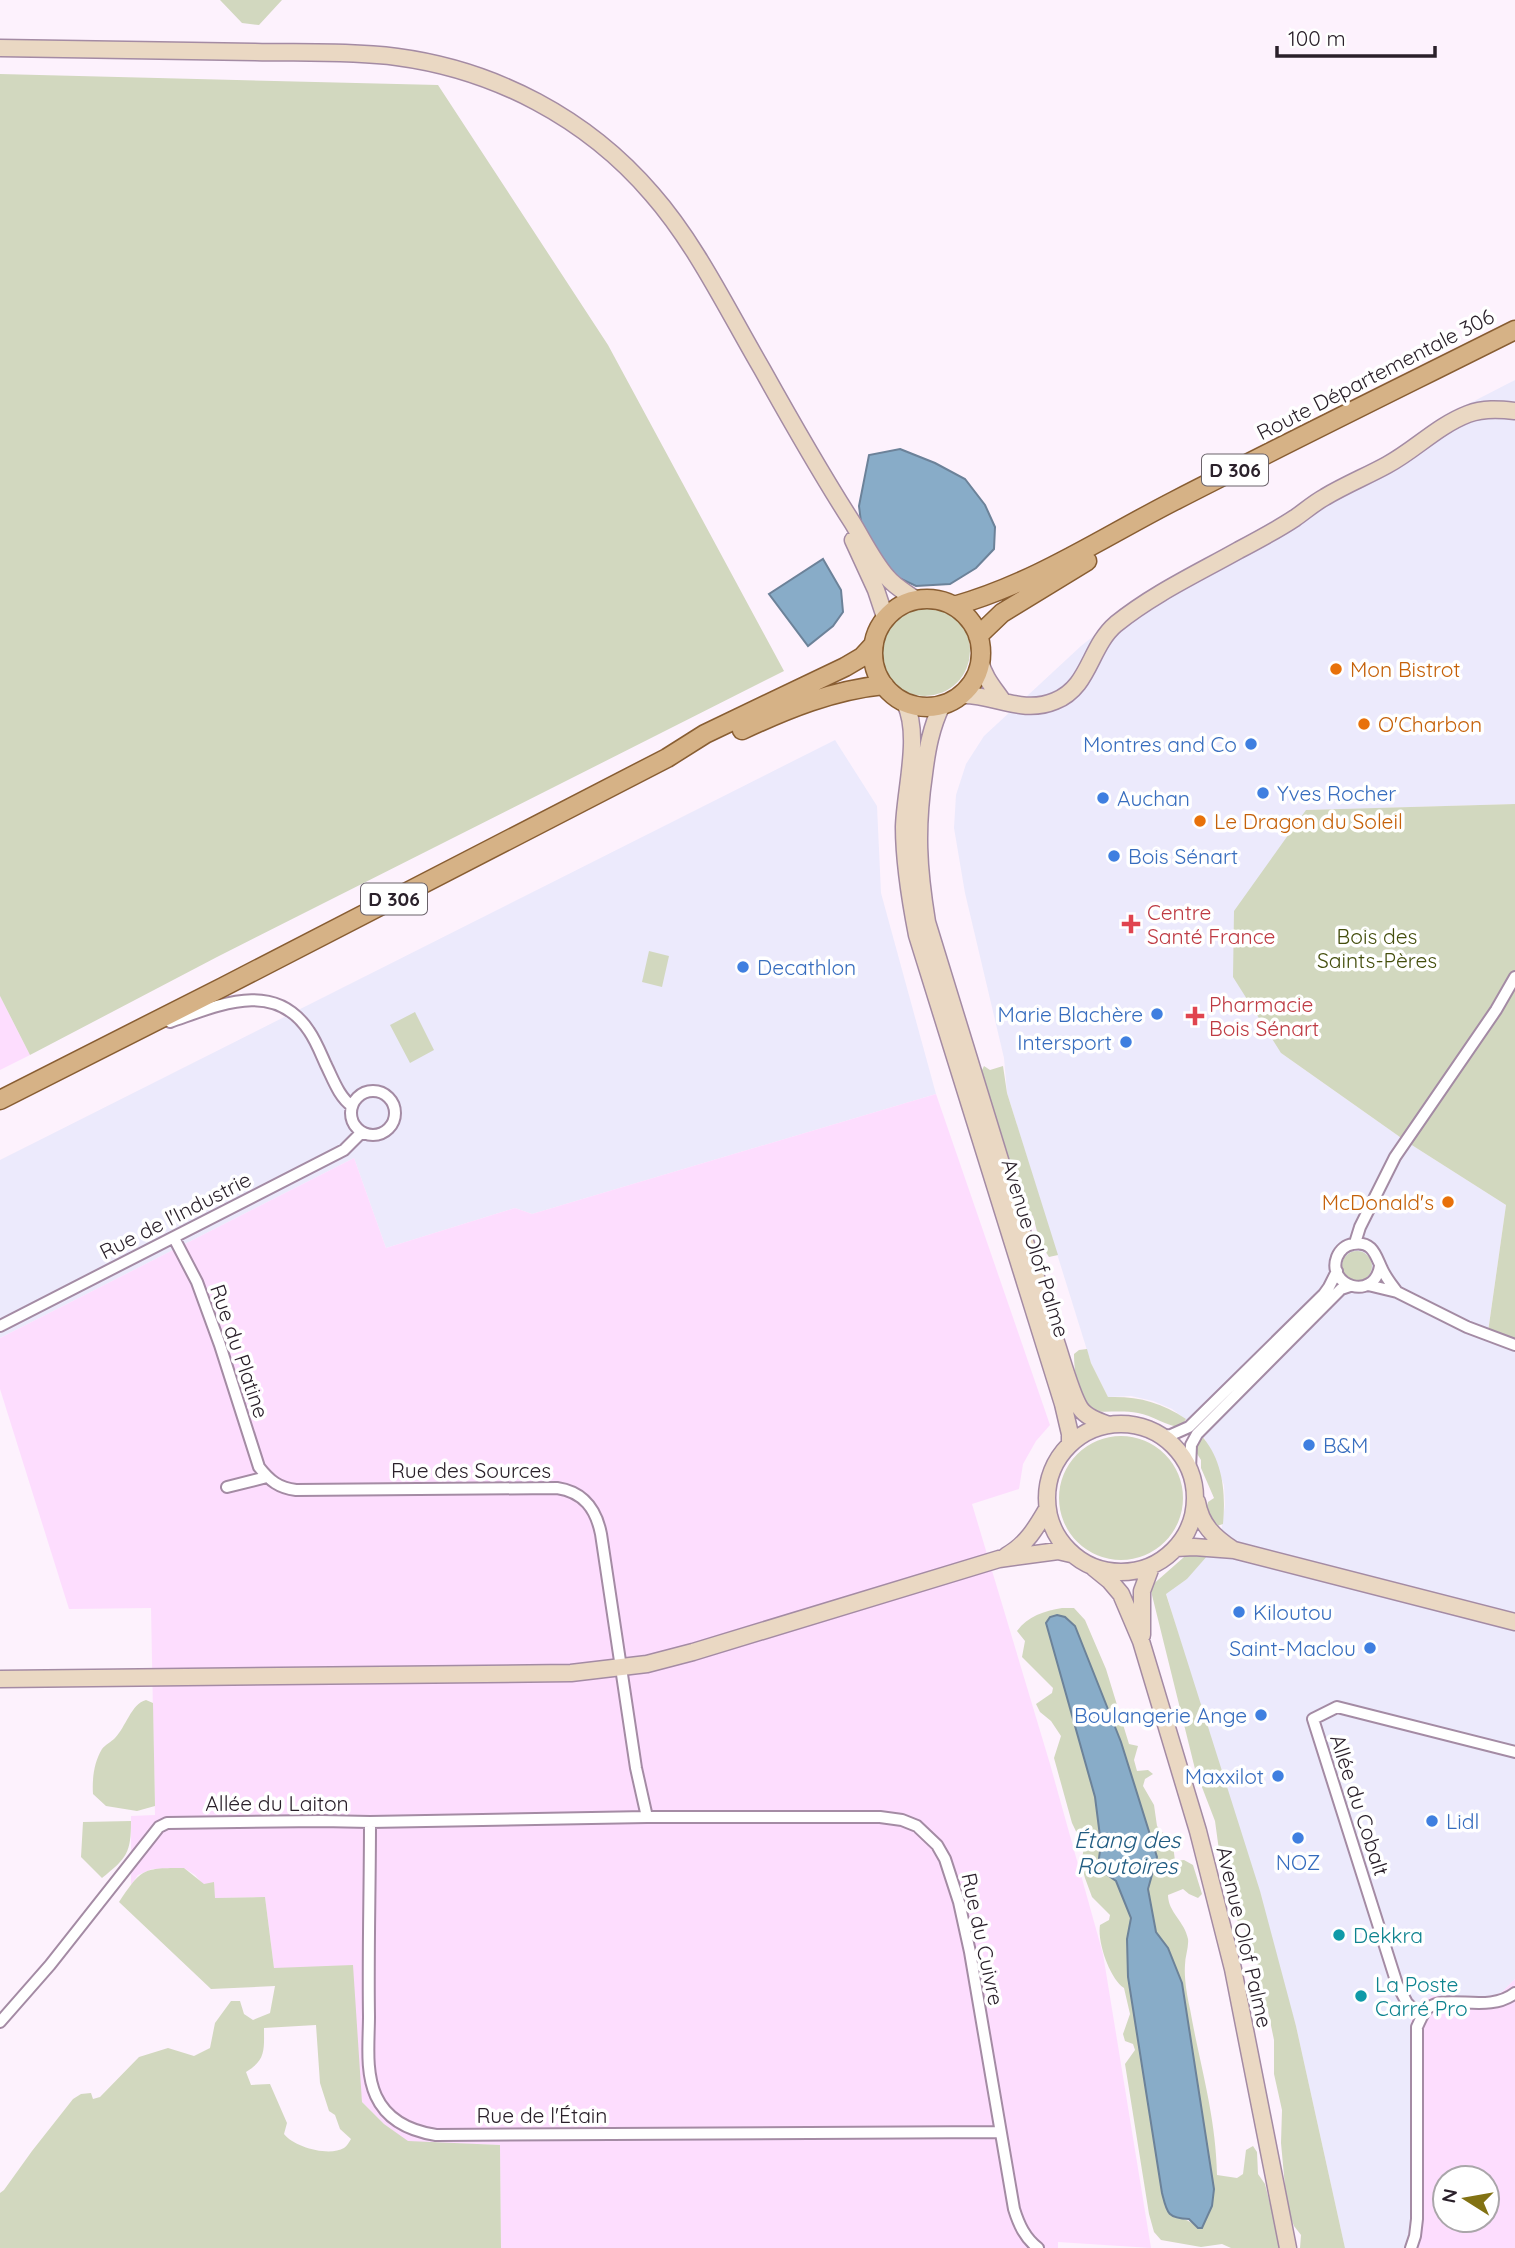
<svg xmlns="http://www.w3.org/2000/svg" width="1515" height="2248" viewBox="0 0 1515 2248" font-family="Quicksand,sans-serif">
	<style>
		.commercial { fill: #eceafc }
		.built { fill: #fdddfe; fill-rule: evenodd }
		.green { fill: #d2d8bf; fill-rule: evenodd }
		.water { fill: #88acc8; stroke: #6c8299; stroke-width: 2 }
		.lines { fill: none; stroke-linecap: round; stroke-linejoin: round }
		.street-casing { stroke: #a48ba4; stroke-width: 14 }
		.secondary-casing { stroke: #a48ba4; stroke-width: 19 }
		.primary-casing { stroke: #885d32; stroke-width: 21 }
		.street { stroke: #fff; stroke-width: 10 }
		.secondary { stroke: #ead8c3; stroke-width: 16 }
		.primary { stroke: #d6b286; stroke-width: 18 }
		.food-dot { fill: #e8710a; stroke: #fff; stroke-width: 2.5 }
		.shop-dot { fill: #3f7fe0; stroke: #fff; stroke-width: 2.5 }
		.health-dot { fill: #e0444e; stroke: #fff; stroke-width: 2.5 }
		.culture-dot { fill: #0f9aa8; stroke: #fff; stroke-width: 2.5 }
		.labels { text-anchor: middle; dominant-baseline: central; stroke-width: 7; stroke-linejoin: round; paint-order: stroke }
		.shield { fill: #fff; stroke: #6a636a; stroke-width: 2 }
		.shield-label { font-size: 19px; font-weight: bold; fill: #2a202a }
		.street-label { font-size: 21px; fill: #2a202a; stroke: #fff }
		.food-label { font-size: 21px; fill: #c56008; stroke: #fff; text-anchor: start }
		.shop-label { font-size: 21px; fill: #366cbe; stroke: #fff; text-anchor: start }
		.health-label { font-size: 21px; fill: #be3a42; stroke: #fff; text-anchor: start }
		.park-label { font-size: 21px; fill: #444e0d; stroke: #fff }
		.culture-label { font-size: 21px; fill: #0d838f; stroke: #fff; text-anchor: start }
		.water-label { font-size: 23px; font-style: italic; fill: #215c82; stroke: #fff }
	</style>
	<rect width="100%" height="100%" fill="#fdf2fd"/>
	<path class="commercial" d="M1515,380V804L1306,810L1281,1053L1407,1142L1506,1205L1488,1331L1515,1341V1979L1502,1992L1493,1996H1433L1415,2010L1411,2020L1410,2034L1412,2248H1345L1296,2026L1166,1593L1187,1579L1221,1533L1225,1505L1224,1485L1205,1439L1188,1421L1172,1409L1153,1401L1131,1396L1108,1397L1091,1363L1007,1093L1004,1058L965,893L954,828L956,795L966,764L984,736L1081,646L1138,601L1324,490L1404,445L1441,418Z
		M835,740L877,806L881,893L936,1094L532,1214L515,1208L386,1248L354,1158L0,1338V1160Z"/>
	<path class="built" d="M0,996L30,1055L0,1070Z
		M936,1094L1050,1425L1036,1441L1023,1464L1019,1489L972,1504L1050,1764L1103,1954L1151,2248L1058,2242V2248H501L500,2145L408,2142L384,2124L362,2102L357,2060L274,1968L265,1897L215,1898L195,1875L184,1868L152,1869L138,1875L131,1885V1816L155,1815L151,1608L69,1609L0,1389V1338L354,1158L386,1248L515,1208L532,1214Z
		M1515,1979V2248H1412L1411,2020L1422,2001L1433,1996H1493L1502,1992ZM1445,2178H1487V2220H1445Z"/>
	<path class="green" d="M220,0H282L259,25L242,23Z
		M0,74L438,85L608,345L784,671L217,957L30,1055L0,996Z
		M880 651a45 45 0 1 1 90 0a45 45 0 1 1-90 0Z
		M1515,804V1341L1488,1332L1506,1205L1407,1142L1281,1053L1233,977L1234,911L1306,810Z
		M649,951L669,956L662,987L642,982Z
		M415,1012L434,1050L410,1063L390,1025Z
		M984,1066L990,1070L1003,1066L1007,1093L1058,1255L1049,1257L1040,1243L1033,1216L1023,1208L1000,1149L981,1072Z
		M1342 1266a15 15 0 1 1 30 0a15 15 0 1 1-30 0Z
		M1087,1349L1091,1363L1108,1397C1138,1396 1161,1402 1186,1419L1181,1427C1167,1427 1152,1415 1138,1413C1122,1410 1106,1413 1091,1411C1078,1398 1074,1372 1074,1354L1079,1350Z
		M1200,1434C1223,1459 1226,1492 1223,1524L1214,1527L1206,1511L1208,1502L1214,1498L1201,1468V1460L1196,1452L1192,1438Z
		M1059 1498a62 62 0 1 1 124 0a62 62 0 1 1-124 0Z
		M1192,1550L1208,1555L1187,1579L1166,1594L1260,1891L1296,2026L1345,2248H1300L1301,2235L1294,2226L1287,2208L1281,2143L1282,2110L1274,2074V2040L1268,2011L1261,2000L1258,1986L1260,1971L1244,1928L1237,1920L1221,1865L1215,1821L1195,1769L1150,1587Z
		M1062,1608H1074L1085,1620L1106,1669L1129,1744L1138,1746L1134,1760L1137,1771L1148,1770L1153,1774L1145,1779L1143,1786L1154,1805L1157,1826L1173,1845L1175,1861L1184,1860L1193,1865L1202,1894L1198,1898L1189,1894L1183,1889L1168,1895C1168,1912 1185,1922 1188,1939C1189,1947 1185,1956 1185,1965C1184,1979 1187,1995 1190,2009C1200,2066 1216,2116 1217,2175L1237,2178L1243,2174L1246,2150L1253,2146L1257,2152L1258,2174L1265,2184L1281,2248H1231L1222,2244L1201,2247L1161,2240L1154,2232L1149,2214L1125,2064L1135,2050L1133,2044L1125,2041L1123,2034L1130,2014L1124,1988C1110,1979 1097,1942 1100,1925L1109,1920L1110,1915L1092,1897L1085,1878L1081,1863L1084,1848L1072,1823L1054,1758L1061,1736L1051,1721L1040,1712L1036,1704L1052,1693L1053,1688L1022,1657L1025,1641L1017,1631C1028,1616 1044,1611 1062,1608ZM1075,1626L1121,1742L1157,1857L1148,1889L1156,1932L1168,1948L1214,2189L1212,2206L1198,2228C1177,2208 1172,2231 1162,2193L1128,1977L1127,1939L1131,1918L1116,1881L1099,1858L1101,1844Z
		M146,1700L153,1703L155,1806L137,1811L106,1806L93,1794C92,1779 94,1762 102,1749C105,1745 111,1742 115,1738C126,1727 131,1704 146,1700Z
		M131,1821C131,1853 127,1858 102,1878L81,1857L83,1822Z
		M184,1868L204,1884L214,1882L215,1898L265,1897L274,1968L353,1965L362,2102L384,2124L408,2141L500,2145L501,2248H0V2193L4,2190L32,2151L73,2099L81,2094L91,2093L93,2099L100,2097L139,2057L168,2048L194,2056L210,2048L215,2023L231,2001H240L244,2014L253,2020L270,2013L275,1986L211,1989L119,1902C142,1868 143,1868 184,1868ZM316,2025L320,2083L329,2111L335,2115L340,2129L351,2139C349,2142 347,2146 344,2148C329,2157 294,2147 284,2134L287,2123L270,2084L251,2085L246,2072C266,2060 264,2050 264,2028Z"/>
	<path class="water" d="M900,449L935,463L965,479L985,505L995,527L994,549L976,568L950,584L916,586L897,577L880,559L862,530L859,506L869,455Z
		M823,559L841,590L843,612L833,626L808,646L769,594Z
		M1057,1615L1065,1617L1075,1626L1121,1742L1157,1857L1148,1889L1156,1932L1168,1948L1182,1983L1214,2189L1212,2206L1202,2228H1198L1189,2219C1167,2218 1167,2213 1162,2193L1128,1977L1127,1939L1131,1918L1116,1881L1103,1872L1099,1858L1101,1844L1095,1797L1046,1623L1050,1617Z"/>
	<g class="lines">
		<defs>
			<path id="street" d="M170,1022C217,1006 274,978 309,1031C316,1041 321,1054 326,1065C333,1079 339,1097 352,1106
				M351 1113a22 22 0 1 1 44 0a22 22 0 1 1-44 0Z
				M174,1238L197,1282L220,1345L259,1467C270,1481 279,1488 296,1490L557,1488C584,1492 596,1509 601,1534L636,1768L647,1817
				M1355,1243L1360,1227L1395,1157L1496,1010L1515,977
				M1380,1266C1374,1302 1326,1286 1337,1257C1340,1250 1346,1245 1353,1244C1373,1240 1376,1257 1382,1269C1386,1278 1392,1285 1397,1292
				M1368,1285L1397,1292L1467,1327L1515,1345
				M0,1326L344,1150L362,1132
				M1163,1436L1171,1435L1189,1427L1324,1294L1329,1287L1337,1271
				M1190,1469L1191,1445L1197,1434L1341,1289L1350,1286
				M227,1487L267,1477
				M370,1822C370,1887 368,1951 369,2016C369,2041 365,2072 376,2096C387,2120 410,2131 436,2135L999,2132
				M1421,2017L1407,2003L1397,1984L1313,1719L1337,1707L1515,1752
				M0,2022L50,1965L159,1827L167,1823L321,1821L370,1822L647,1817H880L902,1820L917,1826L937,1845L945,1859L959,1902L970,1952L1014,2209C1019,2225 1025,2238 1038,2248
				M1411,2248L1415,2236L1417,2219V2027C1420,2021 1423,2012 1428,2008C1448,1993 1488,2014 1515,1993"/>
			<path id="secondary" d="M0,48C85,49 170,50 255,52C301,53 350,51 397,57C495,70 587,118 652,194C696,244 728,311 762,369C791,421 820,472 852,522C863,540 873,561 887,577C894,586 905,592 915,599
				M853,540L876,590L885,617
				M980,661C984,677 993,687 1002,700
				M962,695C994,694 1022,715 1055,701C1090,687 1089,647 1116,624C1153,594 1198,573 1239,550C1258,540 1277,530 1295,518C1305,511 1314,503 1325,497C1345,485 1367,476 1387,465C1415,450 1437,426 1468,414C1483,408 1499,409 1515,411
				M905,703C921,735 905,790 904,827C904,863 910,899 917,935L1063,1404L1070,1434V1444
				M942,705C931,727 927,750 924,774C916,829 918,867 927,922L1055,1339C1061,1356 1071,1394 1080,1408C1086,1417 1098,1421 1109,1425
				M1047 1498a74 74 0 1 1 148 0a74 74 0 1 1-148 0Z
				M1197,1502C1201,1525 1214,1537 1232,1549
				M1176,1548L1194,1547L1234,1550L1515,1622
				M1006,1556C1026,1545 1036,1528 1047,1509
				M1094,1568L1110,1581L1121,1594L1141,1641L1198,1831L1233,1969L1288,2248
				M1142,1635V1591L1151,1567
				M0,1679L571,1673L647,1664L693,1652L999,1559L1058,1551L1071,1554"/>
			<path id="primary" d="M873 653a54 54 0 1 1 108 0a54 54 0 1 1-108 0Z
				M954,606C1035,583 1100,539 1174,501C1287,443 1401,387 1515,330
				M978,636L1002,613L1087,561
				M742,730C787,709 833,690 884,685
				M0,1100L223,987L667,758L705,734L845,667L862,657L874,644"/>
		</defs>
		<use href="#street" class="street-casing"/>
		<use href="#secondary" class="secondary-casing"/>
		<use href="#primary" class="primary-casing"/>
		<use href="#street" class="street"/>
		<use href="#secondary" class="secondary"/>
		<use href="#primary" class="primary"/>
	</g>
	<g class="food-dot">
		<circle cx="1336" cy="669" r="7"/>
		<circle cx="1364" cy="724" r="7"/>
		<circle cx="1200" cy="821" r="7"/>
		<circle cx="1448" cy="1202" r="7"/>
	</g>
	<g class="shop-dot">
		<circle cx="1251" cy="744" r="7"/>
		<circle cx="1263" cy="793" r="7"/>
		<circle cx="1103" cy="798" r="7"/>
		<circle cx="1114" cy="856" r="7"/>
		<circle cx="743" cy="967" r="7"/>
		<circle cx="1157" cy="1014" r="7"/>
		<circle cx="1126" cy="1042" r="7"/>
		<circle cx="1309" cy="1445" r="7"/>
		<circle cx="1239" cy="1612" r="7"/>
		<circle cx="1370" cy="1648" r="7"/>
		<circle cx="1261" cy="1715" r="7"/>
		<circle cx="1278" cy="1776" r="7"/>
		<circle cx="1432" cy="1821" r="7"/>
		<circle cx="1298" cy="1838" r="7"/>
	</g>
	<g class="health-dot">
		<path d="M1127.5 913.5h7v7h7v7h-7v7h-7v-7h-7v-7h7z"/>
		<path d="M1191.5 1005.5h7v7h7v7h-7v7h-7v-7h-7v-7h7z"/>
	</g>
	<g class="culture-dot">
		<circle cx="1339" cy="1935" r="7"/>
		<circle cx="1361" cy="1996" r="7"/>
	</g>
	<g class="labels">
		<g class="shield">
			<rect x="1202" y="454.5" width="66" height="31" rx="5"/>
			<rect x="361" y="883.5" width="66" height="31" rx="5"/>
		</g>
		<g class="shield-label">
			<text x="1235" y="470">D 306</text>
			<text x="394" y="899">D 306</text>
		</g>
		<g class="street-label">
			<text transform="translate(1375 374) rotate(-27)">Route Départementale 306</text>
			<text transform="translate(175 1215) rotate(-27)">Rue de l'Industrie</text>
			<text transform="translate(1036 1248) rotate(73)">Avenue Olof Palme</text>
			<text transform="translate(240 1351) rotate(71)">Rue du Platine</text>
			<text x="471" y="1470">Rue des Sources</text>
			<text x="277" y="1803">Allée du Laiton</text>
			<text transform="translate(1360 1805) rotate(72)">Allée du Cobalt</text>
			<text transform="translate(1245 1937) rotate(77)">Avenue Olof Palme</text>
			<text transform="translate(983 1939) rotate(78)">Rue du Cuivre</text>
			<text x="542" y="2115">Rue de l'Étain</text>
		</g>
		<g class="food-label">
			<text x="1350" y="669">Mon Bistrot</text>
			<text x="1378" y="724">O'Charbon</text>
			<text x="1214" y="821">Le Dragon du Soleil</text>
			<text x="1434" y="1202" text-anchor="end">McDonald's</text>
		</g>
		<g class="shop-label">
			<text x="1237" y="744" text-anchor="end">Montres and Co</text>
			<text x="1277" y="793">Yves Rocher</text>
			<text x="1117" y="798">Auchan</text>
			<text x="1128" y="856">Bois Sénart</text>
			<text x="757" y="967">Decathlon</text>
			<text x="1143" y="1014" text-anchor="end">Marie Blachère</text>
			<text x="1112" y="1042" text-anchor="end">Intersport</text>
			<text x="1323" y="1445">B&amp;M</text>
			<text x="1253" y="1612">Kiloutou</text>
			<text x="1356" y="1648" text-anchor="end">Saint-Maclou</text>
			<text x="1247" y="1715" text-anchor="end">Boulangerie Ange</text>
			<text x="1264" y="1776" text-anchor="end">Maxxilot</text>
			<text x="1446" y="1821">Lidl</text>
			<text x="1298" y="1862" text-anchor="middle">NOZ</text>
		</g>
		<g class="health-label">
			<text x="1147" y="912">Centre<tspan x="1147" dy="24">Santé France</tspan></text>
			<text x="1209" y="1004">Pharmacie<tspan x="1209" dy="24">Bois Sénart</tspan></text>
		</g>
		<g class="park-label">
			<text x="1377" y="936">Bois des<tspan x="1377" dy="24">Saints-Pères</tspan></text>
		</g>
		<g class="culture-label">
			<text x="1353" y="1935">Dekkra</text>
			<text x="1375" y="1984">La Poste<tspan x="1375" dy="24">Carré Pro</tspan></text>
		</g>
		<g class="water-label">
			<text x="1127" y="1839">Étang des<tspan x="1127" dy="26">Routoires</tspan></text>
		</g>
	</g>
	<g transform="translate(1466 2199) rotate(281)"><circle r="33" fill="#ffffff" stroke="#aaa6aa" stroke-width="2"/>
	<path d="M0-5L12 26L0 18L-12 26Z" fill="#827213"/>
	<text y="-10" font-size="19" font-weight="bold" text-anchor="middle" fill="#2a202a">N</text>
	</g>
	<path d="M1277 46v10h158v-10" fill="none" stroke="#2a202a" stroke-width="3.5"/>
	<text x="1288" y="46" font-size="21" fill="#2a202a" stroke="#ffffff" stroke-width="5" paint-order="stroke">100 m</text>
</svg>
